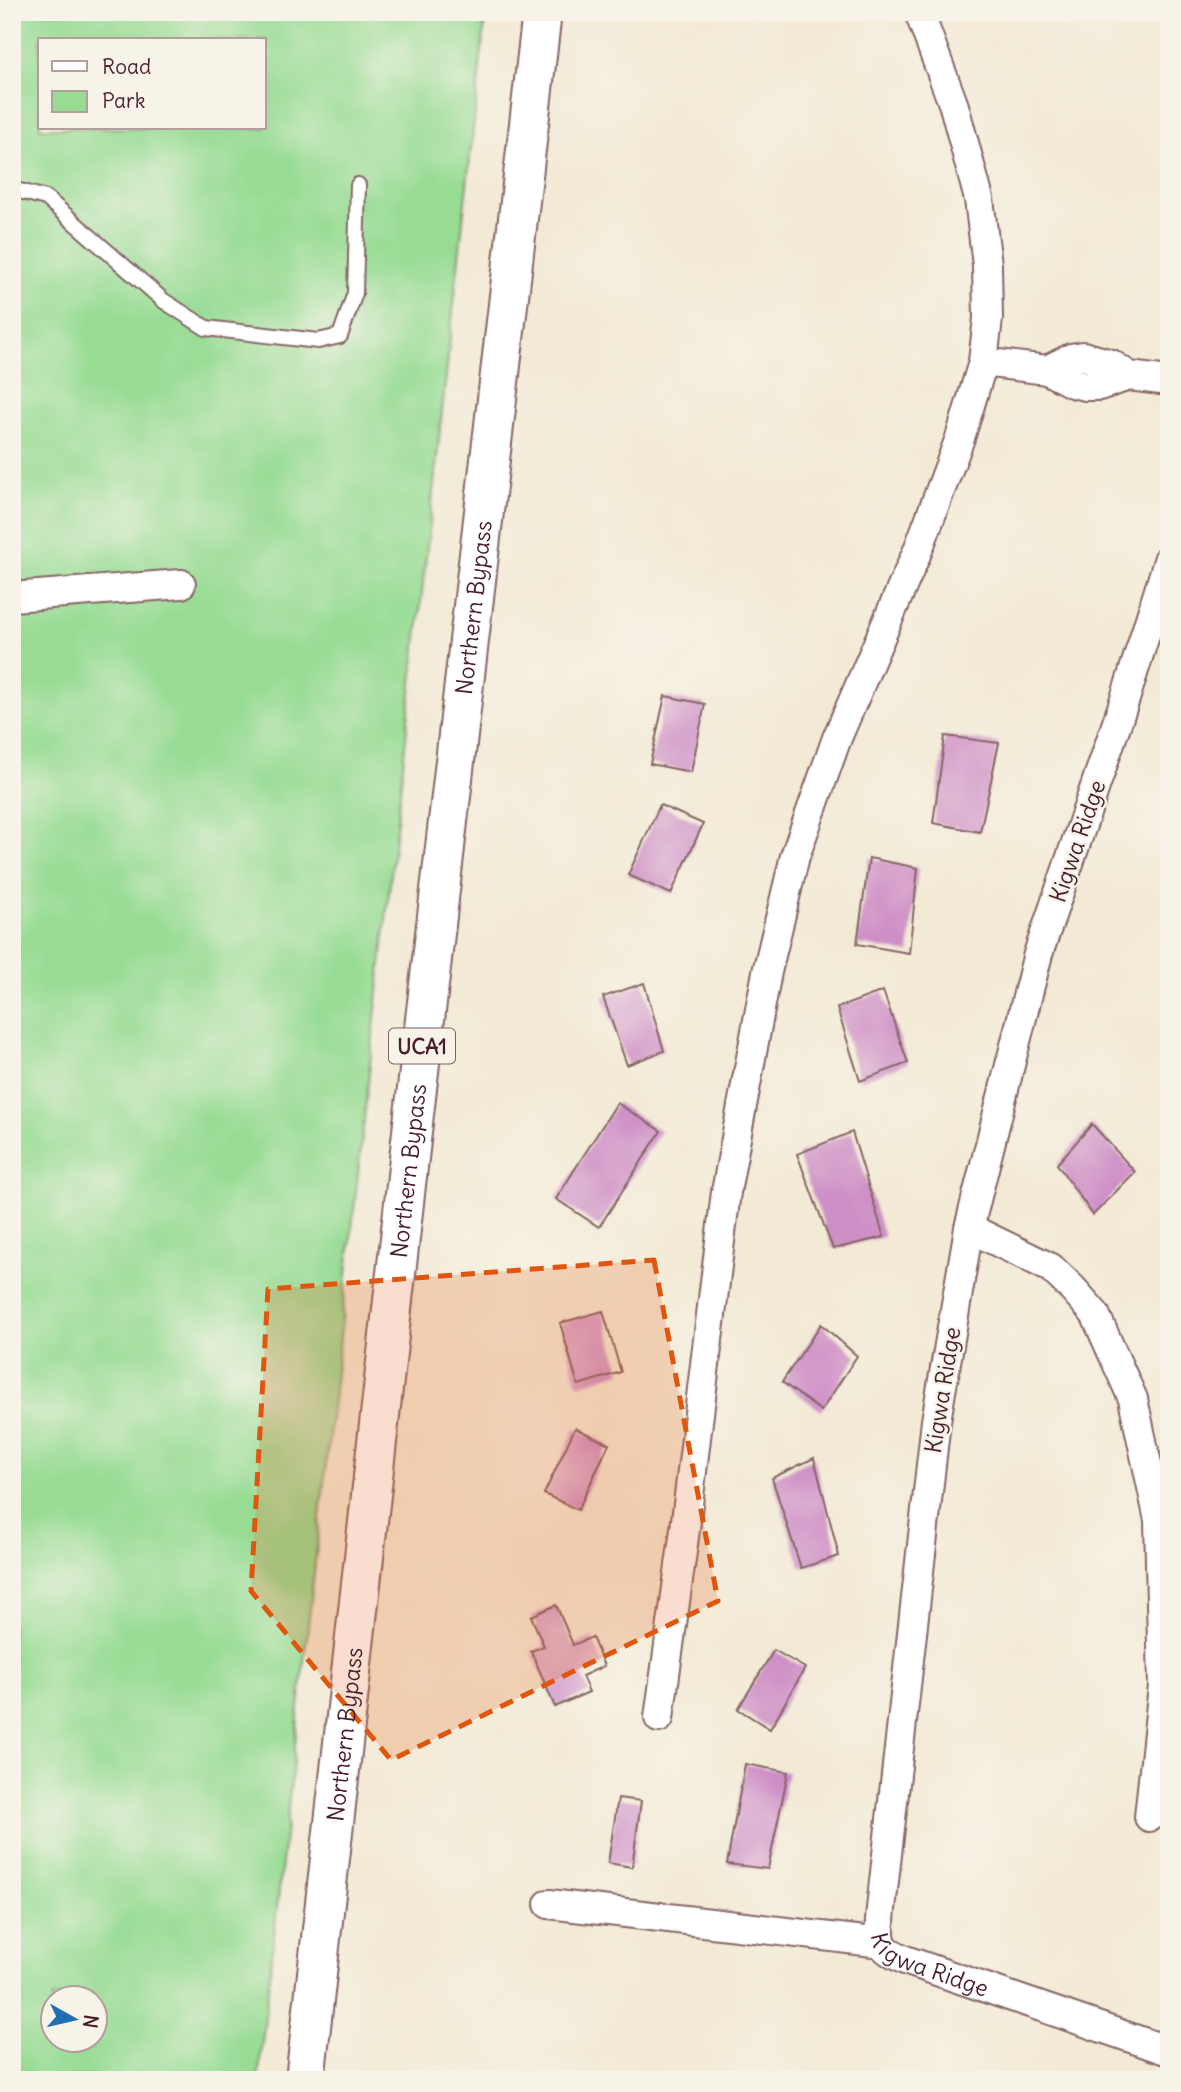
<svg xmlns="http://www.w3.org/2000/svg" width="1181" height="2092" viewBox="0 0 1181 2092" font-family="Delius,sans-serif">
	<style>
		.green { fill: #98dc94; stroke: #717e60; stroke-width: 2; fill-rule: evenodd }
		.building { fill: #ce8ec6 }
		.lines { fill: none; stroke-linecap: round; stroke-linejoin: round }
		.lane-casing { stroke: #856666; stroke-width: 18 }
		.street-casing { stroke: #856666; stroke-width: 32 }
		.primary-casing { stroke: #856666; stroke-width: 42 }
		.lane { stroke: #fff; stroke-width: 14 }
		.street { stroke: #fff; stroke-width: 28 }
		.primary { stroke: #fff; stroke-width: 38 }
		.marked { fill: #e0560e; fill-opacity: 0.2; stroke: #e0560e; stroke-width: 5; stroke-dasharray: 14 9; stroke-linejoin: round }
		.labels { text-anchor: middle; dominant-baseline: central; stroke-width: 5; stroke-linejoin: round; paint-order: stroke }
		.shield { fill: #f7f3e8; stroke: #7e5f64; stroke-width: 2 }
		.shield-label { font-size: 21px; font-weight: bold; fill: #4a1f2b }
		.street-label { font-size: 23px; fill: #4a1f2b; stroke: #f7f3e8 }
	</style>
	<rect width="100%" height="100%" fill="#f7f3e8"/>
	<filter id="ink" filterUnits="userSpaceOnUse"><feTurbulence type="fractalNoise" baseFrequency=".0143" numOctaves="2"/><feDisplacementMap in="SourceGraphic" scale="14" xChannelSelector="R" yChannelSelector="G"/><feConvolveMatrix kernelMatrix="1 2 1 2 8 2 1 2 1" color-interpolation-filters="sRGB"/></filter>
	<filter id="wash" filterUnits="userSpaceOnUse"><feTurbulence type="fractalNoise" baseFrequency=".00686" numOctaves="4" result="noise"/><feDisplacementMap in="SourceGraphic" scale="28" xChannelSelector="R" yChannelSelector="G"/><feGaussianBlur stdDeviation="1.57" result="paint"/><feColorMatrix in="noise" values="0 0 0 0 0 0 0 0 0 0 0 0 0 0 0 0 0 1.4 0 .05"/><feComposite in="paint" operator="in"/></filter>
	<g filter="url(#wash)">
		<rect width="100%" height="100%" fill="#f3ead5"/>
		<path class="green" d="M12,12H486L258,2080H12ZM40,40H264V128H40ZM52,1997H94V2039H52Z"/>
		<g id="blocks">
			<path class="building" d="M665,696L705,704L691,772L650,764Z
				M945,736L999,743L980,832L933,823Z
				M660,805L703,824L671,894L628,875Z
				M869,858L918,868L909,953L857,944Z
				M644,983L664,1051L627,1065L603,997Z
				M883,991L908,1063L860,1081L837,1008Z
				M617,1103L661,1131L599,1227L556,1199Z
				M1092,1124L1135,1172L1093,1215L1057,1164Z
				M852,1132L884,1237L833,1249L797,1154Z
				M603,1311L621,1372L578,1385L560,1323Z
				M821,1324L857,1356L821,1411L782,1382Z
				M575,1428L609,1444L578,1510L544,1494Z
				M814,1458L839,1556L801,1568L772,1478Z
				M556,1605L573,1645L592,1637L604,1666L582,1676L589,1692L555,1707L531,1651L544,1646L531,1616Z
				M774,1650L805,1668L770,1729L738,1709Z
				M745,1764L788,1772L768,1869L727,1864Z
				M618,1798L641,1801L632,1867L608,1863Z"/>
		</g>
	</g>
	<g filter="url(#ink)">
		<use href="#blocks" fill-opacity="0" stroke="#856666" stroke-width="2"/>
		<g class="lines">
			<defs>
				<path id="lane" d="M12,189L46,198L164,301L206,328L318,341L340,336L355,293L358,185"/>
				<g id="street">
					<path d="M983,362L1047,370L1072,383L1086,386H1099L1129,376"/>
					<path d="M1047,370L1071,358L1083,356L1111,364L1129,376L1169,381"/>
					<path id="s1" d="M1169,558L1125,699L1038,954L969,1228L936,1421L883,1890C882,1903 877,1931 882,1943C885,1951 897,1956 905,1960L1169,2051"/>
					<path d="M12,597L181,584"/>
					<path d="M969,1228L1051,1268L1073,1289L1095,1314L1133,1399L1159,1520L1163,1686L1149,1817"/>
					<path d="M659,1718L684,1537L726,1192L767,972L795,856L837,738L918,550L960,438L983,362L988,318L987,265L979,199L954,106L919,12"/>
					<path d="M549,1904L882,1943"/>
				</g>
				<g id="primary">
					<path id="s2" d="M305,2080L413,1123L542,12"/>
				</g>
			</defs>
			<use href="#lane" class="lane-casing"/>
			<use href="#street" class="street-casing"/>
			<use href="#primary" class="primary-casing"/>
			<use href="#lane" class="lane"/>
			<use href="#street" class="street"/>
			<use href="#primary" class="primary"/>
		</g>
	</g>
	<path class="marked" d="M654,1260L718,1601L391,1760L251,1591L268,1289Z"/>
	<g class="labels">
		<rect class="shield" x="389" y="1028.5" width="66" height="35" rx="5"/>
		<g class="shield-label">
			<text x="422" y="1046">UCA1</text>
		</g>
		<g class="street-label">
			<text stroke="none"><textPath href="#s2" startOffset="1482">Northern Bypass</textPath></text>
			<text transform="translate(1077 841) rotate(-71)">Kigwa Ridge</text>
			<text stroke="none"><textPath href="#s2" startOffset="915">Northern Bypass</textPath></text>
			<text transform="translate(942 1390) rotate(-81)">Kigwa Ridge</text>
			<text stroke="none"><textPath href="#s2" startOffset="348">Northern Bypass</textPath></text>
			<text stroke="none"><textPath href="#s1" startOffset="1474">Kigwa Ridge</textPath></text>
		</g>
	</g>
	<rect width="1181" height="2092" fill="none" stroke="#f7f3e8" stroke-width="42"/>
	<rect x="38" y="38" width="228" height="91" fill="#f7f3e8" stroke="#b29e9c" stroke-width="2"/>
	<rect x="52" y="61" width="35" height="10" fill="#ffffff" stroke="#b29e9c" stroke-width="2"/>
	<text x="102" y="74" font-size="21" fill="#4a1f2b">Road</text>
	<rect x="52" y="91" width="35" height="21" fill="#98dc94" stroke="#b29e9c" stroke-width="2"/>
	<text x="102" y="108" font-size="21" fill="#4a1f2b">Park</text>
	<g transform="translate(74 2019) rotate(98)"><circle r="33" fill="#f7f3e8" stroke="#b29e9c" stroke-width="2"/>
	<path d="M0-5L12 26L0 18L-12 26Z" fill="#1f6fb2"/>
	<text y="-10" font-size="19" font-weight="bold" text-anchor="middle" fill="#4a1f2b">N</text>
	</g>
</svg>
